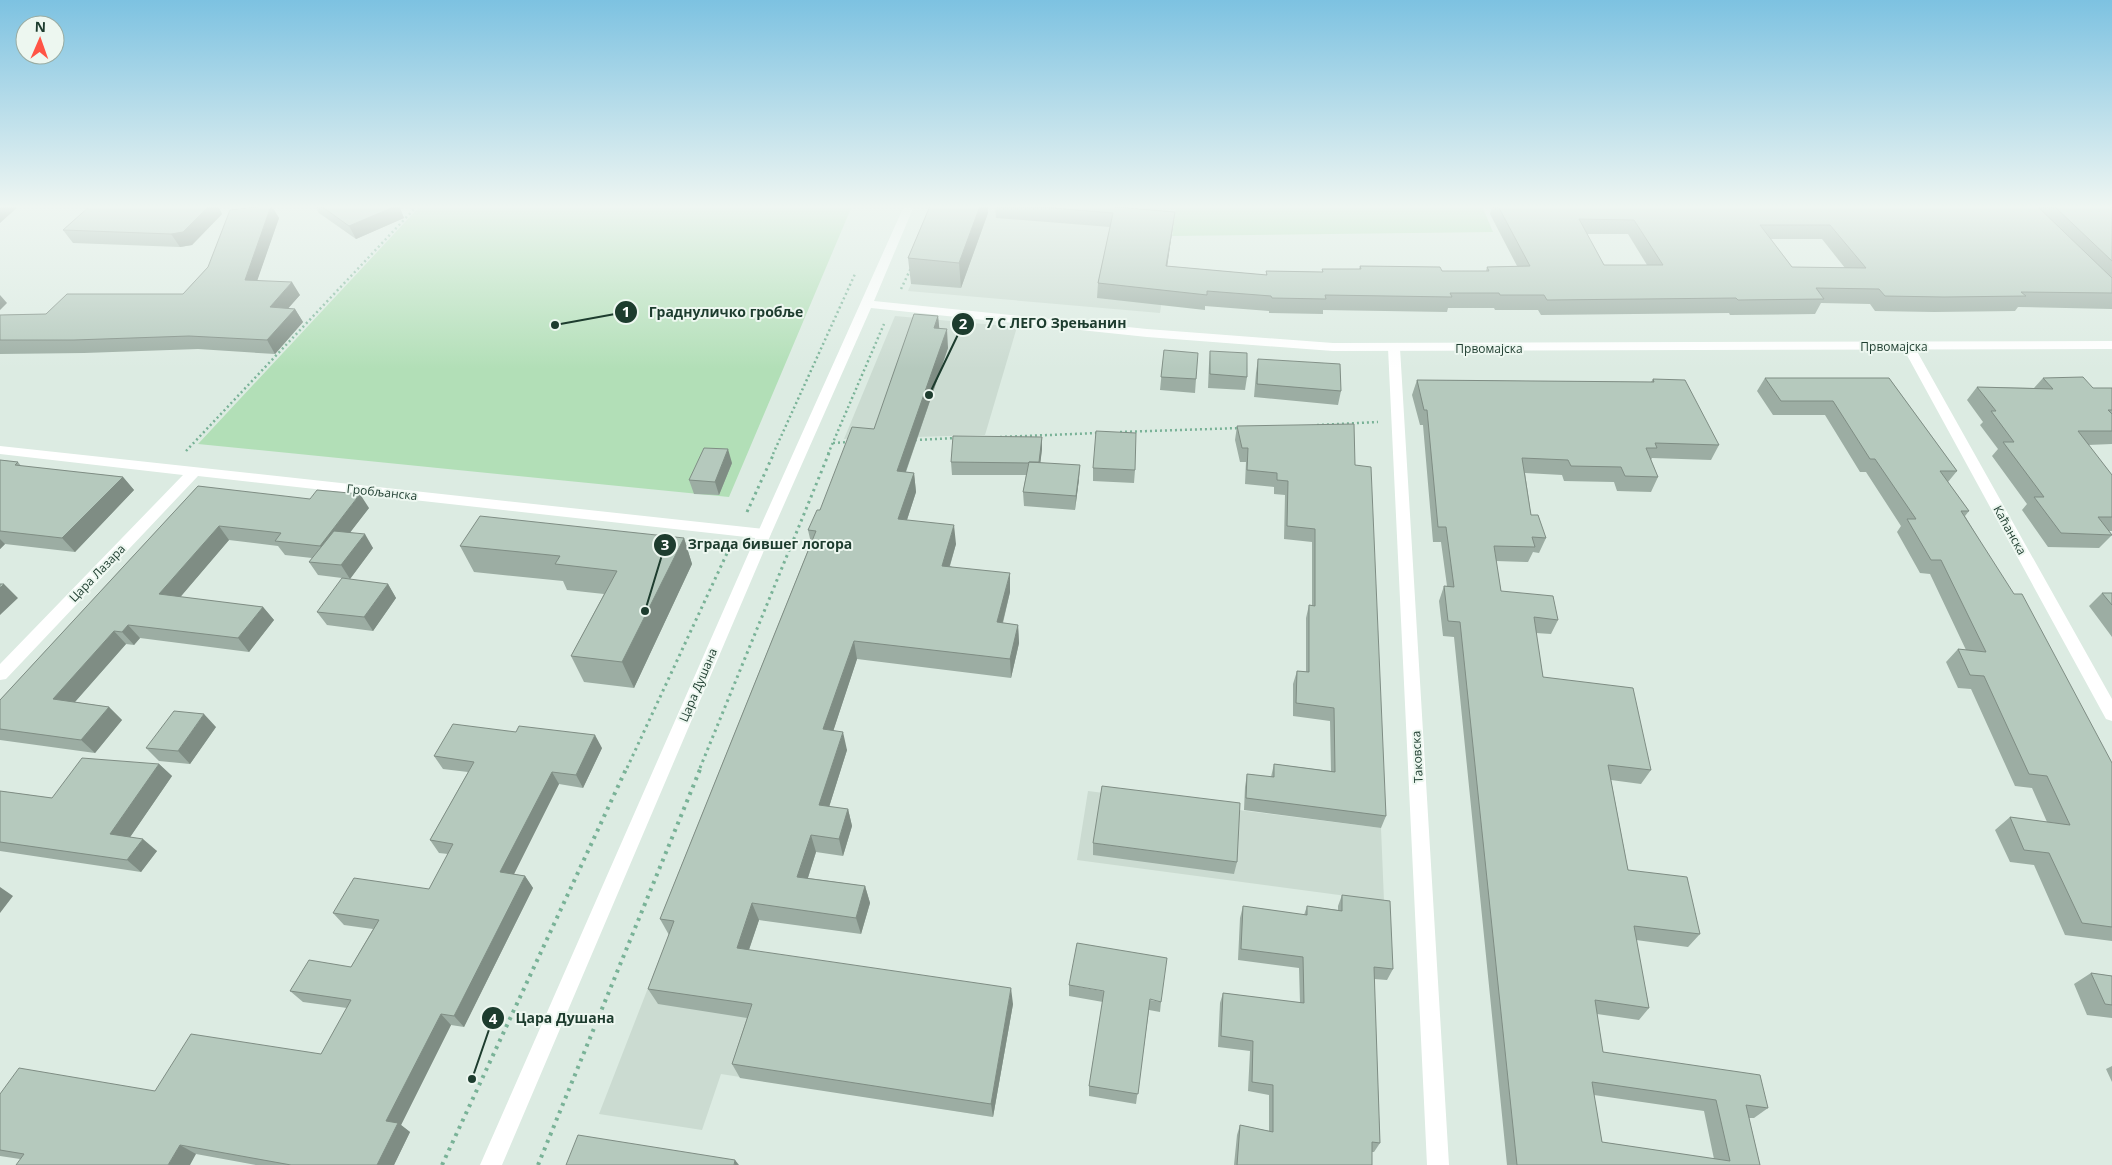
<svg xmlns="http://www.w3.org/2000/svg" width="2112" height="1165" viewBox="0 0 2112 1165" font-family="'Open Sans',sans-serif">
	<style>
		.built { fill: #cbdbd1 }
		.green { fill: #b2dfb7 }
		.lines { fill: none; stroke-linecap: round; stroke-linejoin: round }
		.path-far2 { stroke: #79b297; stroke-width: 2.5; stroke-dasharray: 2 3; stroke-linecap: butt }
		.path-far1 { stroke: #79b297; stroke-width: 3; stroke-dasharray: 2.5 4; stroke-linecap: butt }
		.path { stroke: #79b297; stroke-width: 4; stroke-dasharray: 3 5; stroke-linecap: butt }
		.minor { fill: #fff; fill-rule: evenodd }
		.tertiary { fill: #fff; fill-rule: evenodd }
		.wall { fill: #9cada3; fill-rule: evenodd }
		.shaded-wall { fill: #7f8d84 }
		.building { fill: #b5c9bd; stroke: #7f8d84; fill-rule: evenodd }
		.labels { text-anchor: middle; dominant-baseline: central; stroke-width: 4; stroke-linejoin: round; paint-order: stroke }
		.street-label { font-size: 12px; fill: #1d3c2e; stroke: #edf7f0 }
		.leader { fill: none; stroke: #1d3c2e; stroke-width: 2 }
		.callout-dot { fill: #1d3c2e; stroke: #edf7f0; stroke-width: 2 }
		.mark-label { font-size: 15px; text-anchor: middle; font-weight: bold; fill: #fff }
		.callout-label { font-size: 14px; text-anchor: middle; font-weight: bold; fill: #1d3c2e; stroke: #edf7f0; stroke-width: 4; stroke-linejoin: round; paint-order: stroke }
	</style>
	<rect width="100%" height="100%" fill="#dcebe2"/>
	<path class="built" d="M943,206H1176L1160,313L908,291Z
		M895,316L1017,327L985,435L844,439Z
		M1088,791L1381,828L1384,901L1077,860Z
		M662,952L1013,1004L993,1117L721,1074L702,1130L599,1114Z"/>
	<path class="green" d="M420,206H852L729,497L198,444Z
		M1176,206H1482L1493,232L1172,236Z"/>
	<g class="lines">
		<path class="path-far2" d="M901,289L911,268
			M1317,425L1378,422
			M1120,432L1241,428
			M1000,437L1098,433
			M915,440L956,438
			M833,443L849,442
			M186,451L417,206
			M773,454L855,274
			M828,454L884,324"/>
		<path class="path-far1" d="M747,512L774,453
			M627,768L729,549
			M700,768L829,453"/>
		<path class="path" d="M442,1165L627,767
			M538,1165L701,767"/>
		<path class="minor" d="M1908,342L1914,346L2112,699V721L2106,719L1902,346Z
			M1394,344L1400,348L1449,1165H1427L1388,348Z
			M0,446L764,529L771,534L764,539L198,476L6,679L0,680V664L183,475L0,454Z"/>
		<path class="tertiary" d="M904,206H914L874,301L1147,329L1333,343L2112,341V349L1333,351L1147,337L871,308L771,534L502,1165H480L757,534Z"/>
	</g>
	<path class="wall" d="M90,206H218L222,214L192,245L180,247L73,243L63,230Z
		M265,206H272L279,218L257,280L300,295L288,308L295,309L303,322L275,354L198,349L84,353L0,354V315L46,314L183,294Z
		M315,206H399L404,218L356,239L319,213Z
		M995,206H1117V207L1175,212L1173,226L1167,266L1266,275V271L1322,272V269H1359L1360,266L1442,271H1486L1487,267L1517,266L1490,214L1492,206H2112V309L2018,307L2015,311L1934,312L1875,311L1870,304L1821,303L1815,314L1730,315L1729,313L1541,315L1538,310H1495L1494,308H1448L1447,312L1323,310V314L1269,313V311L1205,306V310L1097,298L1098,283L1110,227L996,218ZM1587,234H1628L1647,265H1604ZM1771,239H1822L1845,268L1792,267Z
		M988,213L961,288L911,284L908,258Z
		M938,316L939,328L948,348L906,472L914,473L916,492L907,520L956,544L950,566L1010,592L1003,623L1018,625L1019,643L1011,678L857,659L833,731L847,750L829,807L848,809L852,826L843,856L816,852L808,878L865,886L870,903L861,934L759,920L749,950L1013,1004L993,1117L740,1078L732,1064L747,1018L658,1004L648,989L669,935L660,919L811,543L808,530L820,510L874,429Z
		M1164,350L1196,379L1195,393L1160,390Z
		M1210,351L1247,377L1245,390L1208,388L1209,364Z
		M1258,359L1341,391L1338,405L1254,397L1256,373Z
		M1765,378H1889L1957,471L1948,482L1969,511L1965,516L2112,763V941L2065,935L2034,865L2010,862L1995,830L2010,817L2047,822L2032,788L2015,786L1971,689L1958,688L1946,662L1958,649L1966,650L1930,574L1920,573L1897,532L1901,526L1866,472H1860L1825,415H1773L1757,391Z
		M2043,378L2093,388H2112V444L2088,445L2112,475V531H2109L2112,535L2099,548L2048,547L2022,510L2027,504L1992,456L1998,449L1980,425L1983,422L1967,400L1977,387L2034,388Z
		M1653,379L1719,445L1711,460L1652,458L1651,460L1658,477L1651,492L1617,491L1614,482L1564,481L1562,475L1525,473L1531,515L1546,538L1539,553L1533,552L1528,562L1496,561L1501,591L1558,620L1551,634L1536,633L1543,677L1651,770L1641,784L1611,780L1628,870L1700,934L1688,947L1636,940L1649,1008L1639,1020L1597,1014L1603,1052L1768,1108L1754,1118H1749L1760,1165H1507L1454,637L1443,636L1439,601L1444,586H1447L1441,542H1433L1423,425H1420L1412,395L1417,380L1651,382ZM1594,1095L1704,1111L1714,1159L1602,1142Z
		M1237,426L1355,465L1386,816L1381,828L1244,810L1245,787L1247,774L1271,777L1274,764L1331,771L1330,721L1293,716V684L1297,671L1306,672V618L1309,605H1312V542L1284,539L1285,495L1274,494V487L1245,484L1246,462H1240L1235,440Z
		M1042,437V449L1040,463L1079,479L1075,510L1024,506L1023,492L1026,475H952L951,462Z
		M0,460L18,462L21,466L123,477L134,490L75,552L5,544L0,549Z
		M732,463L719,495L694,494L689,480Z
		M1093,468L1135,470L1134,483L1093,481Z
		M198,486L369,508L350,532L373,548L350,579L318,575L309,562L312,558L285,555L278,546L229,540L180,597L263,607L274,620L249,652L140,638L134,645L126,644L75,702L109,707L122,720L95,753L0,740V700Z
		M684,538L692,564L634,688L584,682L571,656L604,594L567,590L563,581L474,572L460,546Z
		M388,584L396,598L373,631L327,625L317,612Z
		M2102,593H2112V637L2089,606Z
		M216,727L190,764L159,761L146,748Z
		M602,748L583,788L559,784L514,874L525,876L533,888L464,1027L451,1025L401,1125L410,1132L394,1165H256L196,1154L20,1159L0,1156V1094L155,1091L321,1054L347,1008L303,1002L290,991L351,967L373,929L344,925L333,913L429,889L448,854L439,853L430,840L468,772L443,769L434,756Z
		M159,764L172,776L130,837L157,851L141,872L0,851V791L52,798Z
		M1093,843L1237,862L1234,874L1093,855Z
		M1342,895L1393,969L1387,980L1374,979L1380,1143L1374,1152H1372V1165H1234L1237,1135L1240,1125L1269,1131V1095L1248,1091L1250,1051L1218,1047L1220,1003L1223,993L1300,1003L1299,968L1238,960L1240,918L1243,906L1304,915L1307,906L1338,910V906Z
		M2091,973L2112,976V1018L2087,1015L2074,984Z
		M1069,985L1161,1002L1160,1012L1149,1010L1136,1104L1089,1096V1086L1103,1002L1069,996Z
		M2112,1066V1082L2106,1069Z"/>
	<path class="shaded-wall" d="M0,206H19L0,223Z
		M206,206H218L222,214L192,245L180,247L171,234Z
		M271,206L279,218L253,293L245,280Z
		M396,206H399L404,218L356,239L349,226Z
		M980,206H988V213L961,288L959,263Z
		M1175,212L1173,226L1165,281L1166,266Z
		M292,282L300,295L278,320L270,307Z
		M0,295L7,303L0,310Z
		M295,309L303,322L275,354L267,340Z
		M938,316L940,335L934,328Z
		M947,329L948,348L899,491L897,471Z
		M1042,437V449L1039,475L1038,463Z
		M728,449L732,463L719,495L715,482Z
		M1080,465L1079,479L1075,510L1076,496Z
		M914,473L916,492L901,538L898,519Z
		M123,477L134,490L75,552L62,538Z
		M360,494L369,508L329,560L320,546Z
		M954,525L956,544L944,585L942,566Z
		M219,526L229,540L171,608L159,594Z
		M365,534L373,548L350,579L341,565Z
		M684,538L692,564L634,688L622,662Z
		M0,539L5,544L0,549Z
		M1010,573V592L998,641L997,622Z
		M4,584L18,598L0,615V588Z
		M388,584L396,598L373,631L364,617Z
		M263,607L274,620L249,652L238,638Z
		M128,625L140,638L134,645L122,632Z
		M1018,625L1019,643L1011,678L1010,659Z
		M114,631L126,644L66,712L53,699Z
		M854,641L857,659L828,747L823,729Z
		M109,707L122,720L95,753L81,740Z
		M204,714L216,727L190,764L178,751Z
		M843,732L847,750L824,823L819,805Z
		M595,735L602,748L583,788L576,775Z
		M159,764L172,776L124,846L110,834Z
		M552,772L559,784L509,884L500,872Z
		M848,809L852,826L843,856L839,839Z
		M811,835L816,852L803,893L797,877Z
		M143,839L157,851L141,872L127,860Z
		M525,876L533,888L464,1027L454,1016Z
		M865,886L870,903L861,934L856,918Z
		M0,887L13,896L0,913Z
		M752,903L759,920L744,964L737,948Z
		M1011,988L1013,1004L993,1117L991,1104Z
		M441,1014L451,1025L401,1125L410,1132L394,1165H377L386,1121Z
		M180,1145L196,1154L190,1165H168Z
		M735,1160L739,1165H734Z"/>
	<path class="building" d="M90,206H209L183,232L171,234L63,230Z
		M265,206H271L245,280L292,282L270,307L295,309L267,340L189,336L74,340H0V315L46,314L67,294H183L208,267L230,210Z
		M321,206H396L349,226Z
		M930,206H980L959,263L908,258Z
		M1030,206H1115V207L1175,212L1166,266L1267,275L1266,271L1323,272L1322,269H1361L1360,266L1440,267L1442,271H1489L1487,267L1530,266L1498,206H2037L2112,278V293L2021,292L2026,296L1944,297L1885,296L1879,289L1816,288L1824,299L1738,300L1736,298L1547,300L1544,295H1500L1499,293H1450L1452,297L1325,295L1326,299L1272,298L1271,296L1207,291V295L1098,283L1113,213ZM1579,219L1634,220L1663,265H1604ZM1760,225H1830L1866,268L1792,267Z
		M2054,206H2112V261Z
		M914,314L938,316L934,328L947,329L897,471L914,473L898,519L954,525L942,566L1010,573L997,622L1018,625L1010,659L854,641L823,729L843,732L819,805L848,809L839,839L811,835L797,877L865,886L856,918L752,903L737,948L1011,988L991,1104L732,1064L752,1004L648,989L674,921L660,919L816,531L808,530L817,510H820L852,427L874,429Z
		M1164,350L1198,353L1196,379L1161,377Z
		M1210,351L1247,353V377L1210,374Z
		M1258,359L1340,364L1341,391L1257,384Z
		M2083,377L2093,388H2112V410H2108L2112,414V431H2078L2112,475V517H2098L2112,535L2061,533L2034,497H2044L2003,442H2014L1991,411H1996L1977,387L2053,389L2043,378Z
		M1765,378H1889L1957,471H1940L1969,511H1961L2014,594H2022L2112,763V927L2082,923L2049,853L2024,850L2010,817L2070,825L2047,776L2029,774L1984,676L1970,675L1958,649L1986,652L1941,560H1931L1907,519H1916L1875,459H1870L1833,401H1781Z
		M1653,379L1685,380L1719,445L1655,443L1657,448H1646L1658,477L1625,476L1621,467L1571,466L1568,460L1522,458L1531,515H1538L1546,538L1532,537L1535,547L1494,546L1501,591L1553,596L1558,620L1534,617L1543,677L1633,688L1651,770L1608,765L1628,870L1687,877L1700,934L1634,926L1649,1008L1595,1000L1603,1052L1760,1075L1768,1108L1746,1105L1760,1165H1517L1460,622L1448,621L1444,586L1454,587L1446,527H1438L1427,410H1424L1417,380L1654,382ZM1592,1082L1716,1100L1730,1161L1602,1142Z
		M1354,424L1355,465L1371,467L1386,816L1246,798L1247,774L1274,777V764L1335,772L1334,708L1296,703L1297,671L1309,672V605L1315,606V529L1287,526L1288,481L1277,480V473L1247,470L1248,448H1242L1237,426Z
		M1096,431L1136,433L1135,470L1093,468Z
		M953,436L1042,437L1039,462H1029L1028,463L951,462Z
		M704,448L728,449L715,482L689,480Z
		M0,460L18,462L15,465L123,477L62,538L0,531Z
		M1029,462L1080,465L1076,496L1023,492Z
		M198,486L310,499L317,490L360,494L320,546L275,541L281,533L219,526L159,594L263,607L238,638L128,625L122,632L114,631L53,699L109,707L81,740L0,729V700Z
		M480,516L684,538L622,662L571,656L617,571L555,564L560,556L460,546Z
		M334,531L365,534L341,565L309,562Z
		M342,578L388,584L364,617L317,612Z
		M0,584H4L0,588Z
		M2102,593H2112V605Z
		M174,711L204,714L178,751L146,748Z
		M453,724L516,732L519,726L595,735L576,775L552,772L500,872L525,876L454,1016L441,1014L386,1121L398,1123L377,1165H291L180,1145L168,1165H16L24,1154L0,1150V1094L19,1068L155,1091L191,1034L321,1054L351,1000L290,991L309,960L351,967L379,920L333,913L354,878L429,889L453,844L430,840L474,762L434,756Z
		M82,758L159,764L110,834L143,839L127,860L0,842V791L52,798Z
		M1102,786L1240,803L1237,862L1093,843Z
		M1342,895L1390,901L1393,969L1374,967L1380,1143L1372,1142V1165H1237L1240,1125L1273,1132V1085L1252,1082L1253,1041L1221,1036L1223,993L1304,1003L1303,957L1241,949L1243,906L1307,915V906L1342,911Z
		M1077,943L1167,958L1161,1002L1150,999L1138,1094L1089,1086L1104,991L1069,985Z
		M2091,973L2112,976V1005L2105,1004Z
		M578,1135L735,1160L734,1165H566Z"/>
	<linearGradient id="sky" x2="0" y2="1"><stop stop-color="#7dc2e1"/><stop offset="0.56" stop-color="#eff6f2"/><stop offset="1" stop-color="#eff6f2" stop-opacity="0"/></linearGradient>
	<rect width="2112" height="369" fill="url(#sky)"/>
	<g class="labels">
		<g class="street-label">
			<text x="1894" y="346">Првомајска</text>
			<text x="1489" y="348">Првомајска</text>
			<text transform="translate(382 492) rotate(6)">Гробљанска</text>
			<text transform="translate(2010 530) rotate(61)">Каћанска</text>
			<text transform="translate(97 573) rotate(-46)">Цара Лазара</text>
			<text transform="translate(698 685) rotate(-67)">Цара Душана</text>
			<text transform="translate(1417 757) rotate(-93)">Таковска</text>
		</g>
	</g>
	<path class="leader" d="M555 325L626 312M929 395L963 324M645 611L665 545M472 1079L493 1018"/>
	<g class="callout-dot">
		<circle cx="555" cy="325" r="5"/>
		<circle cx="929" cy="395" r="5"/>
		<circle cx="645" cy="611" r="5"/>
		<circle cx="472" cy="1079" r="5"/>
		<circle cx="626" cy="312" r="12"/>
		<circle cx="963" cy="324" r="12"/>
		<circle cx="665" cy="545" r="12"/>
		<circle cx="493" cy="1018" r="12"/>
	</g>
	<g class="mark-label">
		<text x="626" y="317">1</text>
		<text x="963" y="329">2</text>
		<text x="665" y="550">3</text>
		<text x="493" y="1024">4</text>
	</g>
	<g class="callout-label">
		<text x="726" y="317">Граднуличко гробље</text>
		<text x="1056" y="328">7 С ЛЕГО Зрењанин</text>
		<text x="770" y="549">Зграда бившег логора</text>
		<text x="565" y="1023">Цара Душана</text>
	</g>
	<g transform="translate(40 40) rotate(2)"><circle r="24" fill="#edf7f0" stroke="#9aaca2"/>
	<path d="M0-4L9 19L0 12L-9 19Z" fill="#ff5446"/>
	<text y="-8" font-size="14" font-weight="bold" text-anchor="middle" fill="#1d3c2e">N</text>
	</g>
</svg>
